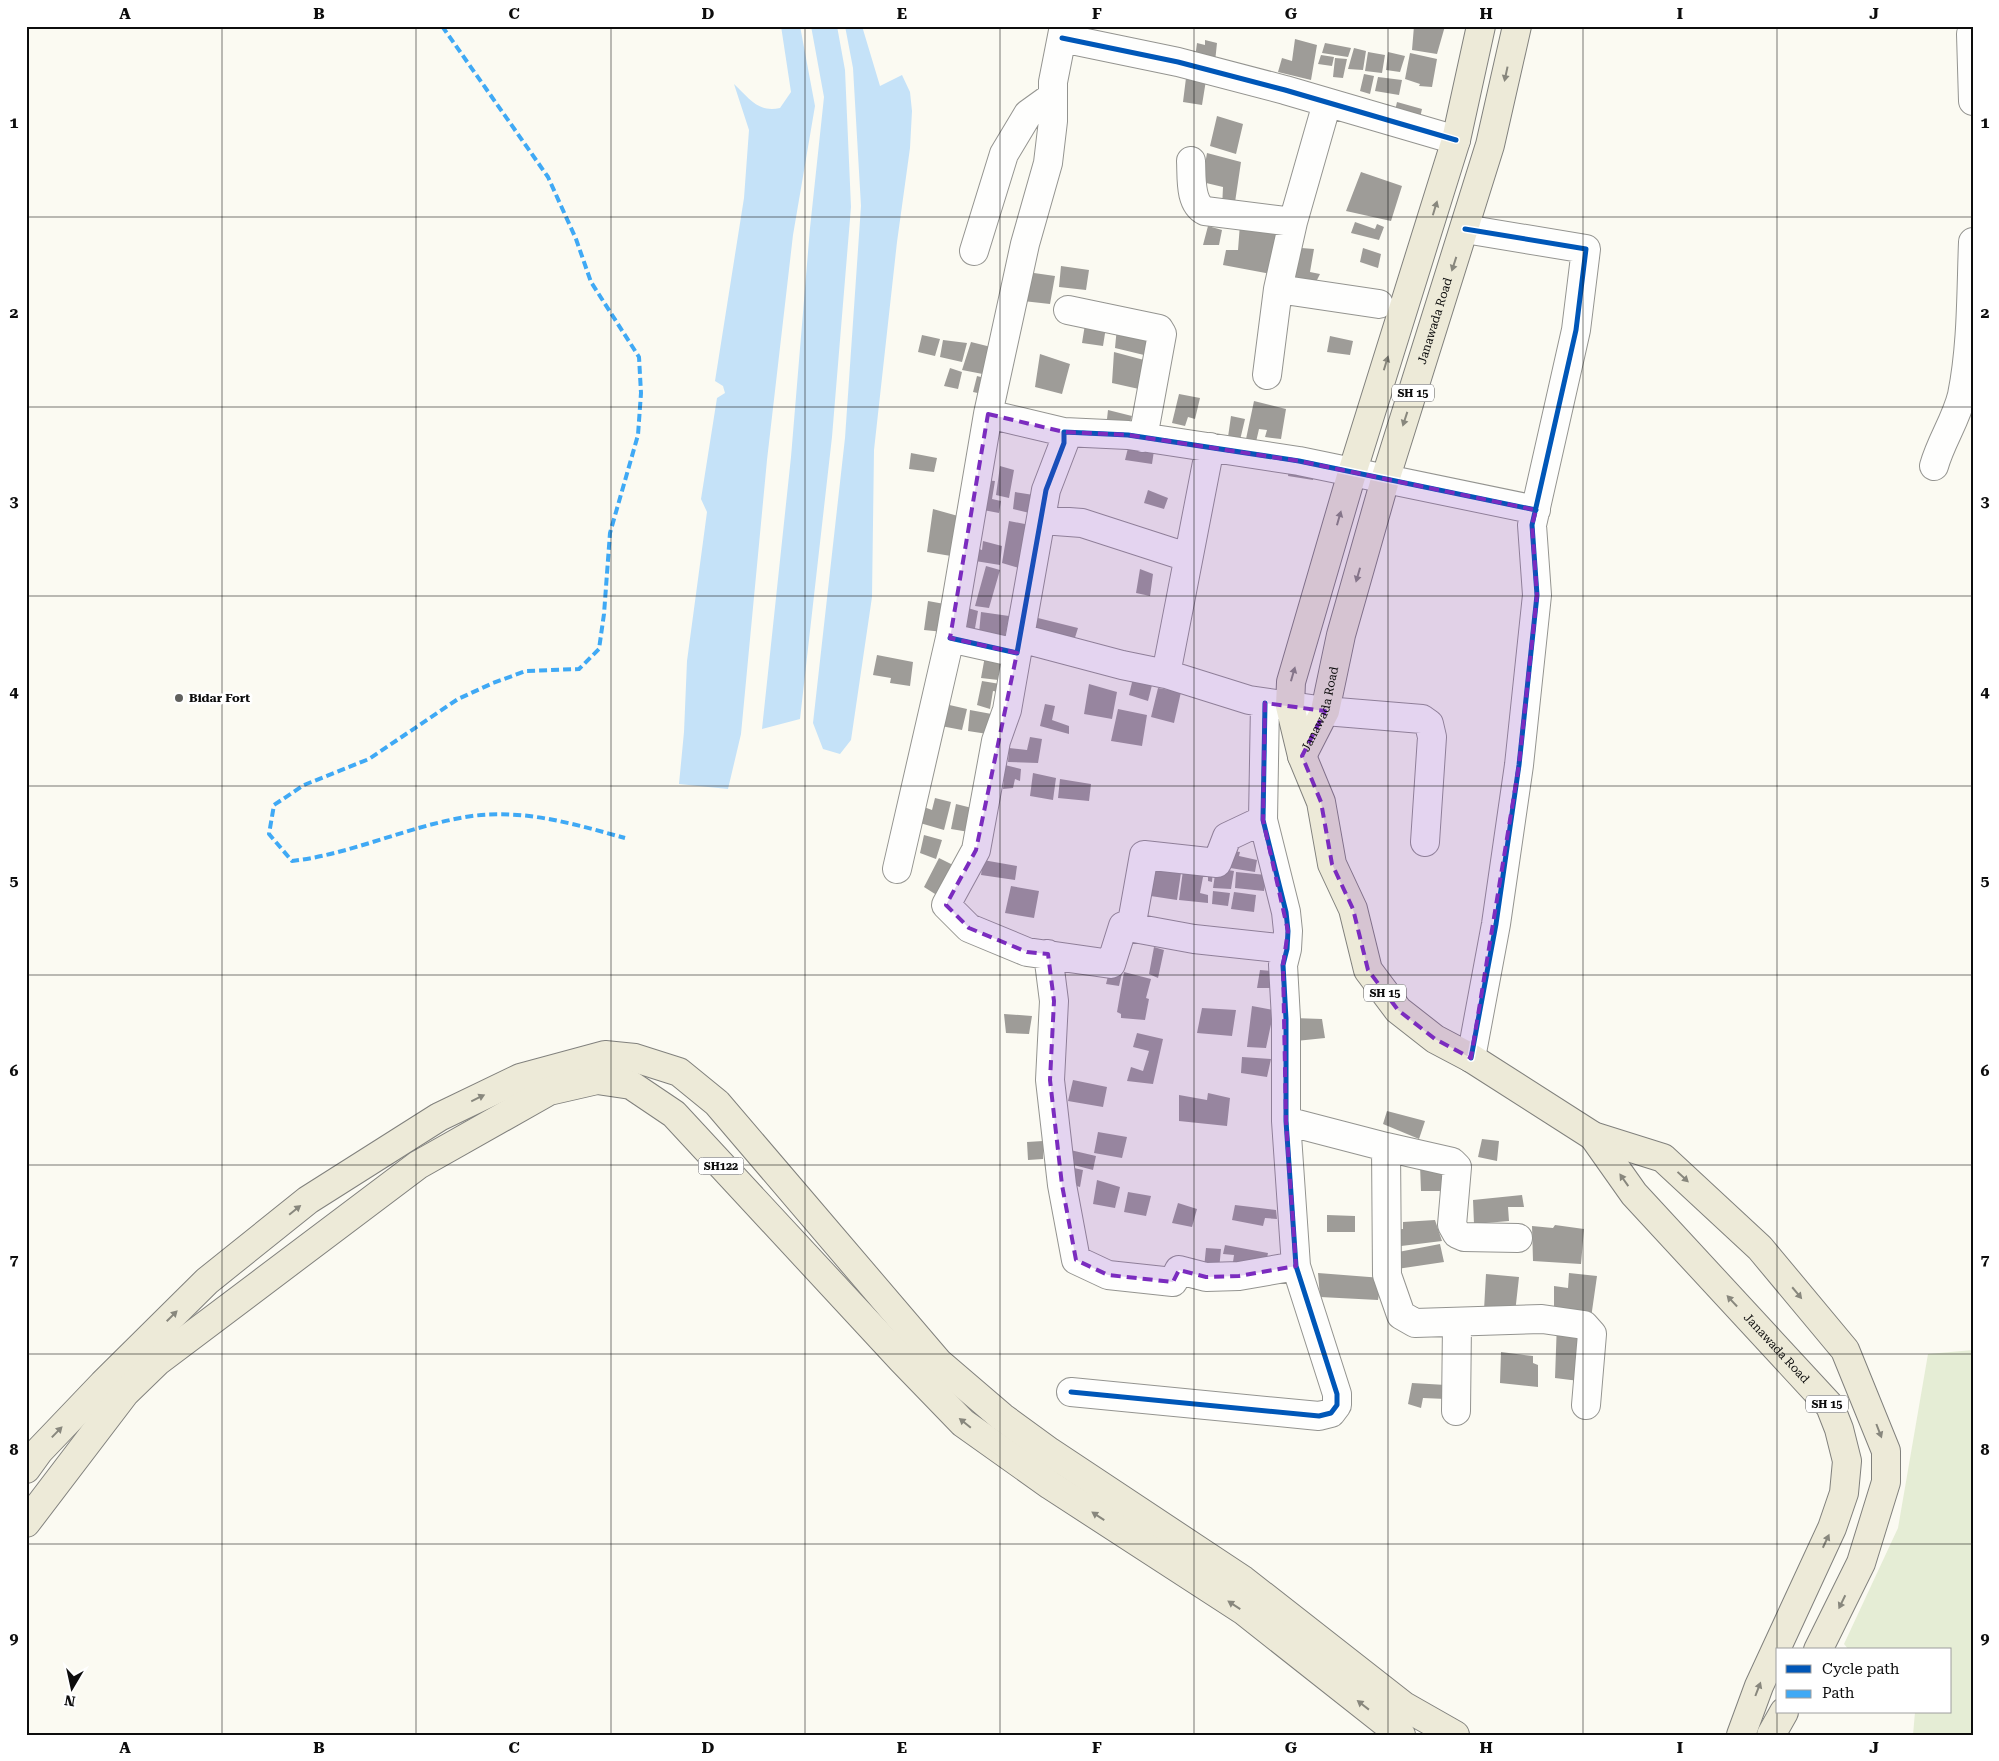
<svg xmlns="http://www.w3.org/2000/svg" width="1999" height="1761" viewBox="0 0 1999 1761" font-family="'Roboto Serif',serif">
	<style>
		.cemetery { fill: #e5edd5 }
		.water { fill: #c5e2f8 }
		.building { fill: #9e9c98 }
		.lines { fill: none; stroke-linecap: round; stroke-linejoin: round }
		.minor-casing { stroke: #949490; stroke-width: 30 }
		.major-casing { stroke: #81817d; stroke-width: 30 }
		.minor { stroke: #fefefd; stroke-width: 28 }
		.major { stroke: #edead8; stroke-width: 28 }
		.quiet { stroke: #3fa9f5; stroke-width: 4; stroke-dasharray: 8 4; stroke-linecap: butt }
		.cycleway-casing { stroke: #fff; stroke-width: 8 }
		.cycleway { stroke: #0057b8; stroke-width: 5 }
		.oneway { fill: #88877d }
		.marked { fill: #7b2cbf; fill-opacity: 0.2; stroke: #7b2cbf; stroke-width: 4; stroke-dasharray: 10 6; stroke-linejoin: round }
		.grid { fill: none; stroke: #0d0d0d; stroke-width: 1; stroke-opacity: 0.55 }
		.poi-dot { fill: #60605d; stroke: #fff; stroke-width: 2 }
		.labels { text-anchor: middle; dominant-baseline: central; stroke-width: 5; stroke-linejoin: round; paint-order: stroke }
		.shield { fill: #fff; stroke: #565656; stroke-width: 1 }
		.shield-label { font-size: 11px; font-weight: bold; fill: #0d0d0d }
		.street-label { font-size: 12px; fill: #0d0d0d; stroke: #fff }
		.poi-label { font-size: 12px; font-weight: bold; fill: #0d0d0d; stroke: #fff; text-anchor: start }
		.neatline { fill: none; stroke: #0d0d0d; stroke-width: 2 }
		.grid-label { font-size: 16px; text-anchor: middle; font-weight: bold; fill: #0d0d0d }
	</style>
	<rect width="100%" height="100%" fill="#fbfaf2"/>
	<path class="cemetery" d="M1973,1350V1735H1913L1915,1712H1950V1650H1849L1844,1644L1898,1528L1928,1354Z"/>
	<path class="water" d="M781,26H800L815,106L793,235L767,460L741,734L728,789L679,784L684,732L687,661L707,512L701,499L717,398L725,393L723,386L715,381L744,198L749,130L734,84C749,98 758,113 780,108L791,92Z
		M811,26H837L845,70L851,207L832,437L800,719L762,729L791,457L810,228L824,97Z
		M845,26H862L880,86L902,75L910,92L912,111L910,148L897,242L874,450L872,597L851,740L840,754L823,749L813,723L845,438L861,206L853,68Z"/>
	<path class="building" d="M1414,26H1445L1437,54L1412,50Z
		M1295,39L1317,45L1311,80L1278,72L1282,58L1292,61Z
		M1205,40L1217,43L1215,62L1195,58L1197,43L1205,45Z
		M1325,43L1351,48L1348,57L1322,53Z
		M1354,48L1366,51L1363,70L1348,69Z
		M1368,52L1385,55L1382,73L1365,71Z
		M1388,52L1405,56L1400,72L1386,70Z
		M1410,53L1437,59L1432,87L1419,86L1420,84L1405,79Z
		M1321,55L1334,57L1332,66L1318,64Z
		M1335,58L1347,59L1343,78L1333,77Z
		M1187,70L1207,74L1202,105L1183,102Z
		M1364,74L1374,76L1370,94L1360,91Z
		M1378,77L1402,80L1399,95L1375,91Z
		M1397,102L1422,109L1419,122L1394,115Z
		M1217,116L1243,124L1236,154L1210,146Z
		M1207,153L1241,162L1234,209L1222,208L1223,187L1202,182Z
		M1361,172L1402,186L1391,221L1346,211Z
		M1355,222L1375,229L1377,224L1384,227L1379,240L1351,233Z
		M1240,224L1283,228L1271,274L1223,265L1226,250H1238Z
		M1208,226L1222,230L1219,245H1203Z
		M1289,247L1314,249L1310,272L1320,274L1312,290L1283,284Z
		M1363,248L1381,254L1378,268L1360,262Z
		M1061,266L1089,270L1086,290L1059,287Z
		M1027,272L1055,276L1050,304L1023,301Z
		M1086,318L1107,321L1103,346L1082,343Z
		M1117,327L1149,335L1144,355L1115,348Z
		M922,335L940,339L935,356L918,352Z
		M1330,336L1353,341L1350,355L1327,352Z
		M943,340L967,343L962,362L940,357Z
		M971,342L999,349L993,376L962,370Z
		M1114,352L1144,360L1139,389L1112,383Z
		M1040,354L1070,364L1062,394L1035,387Z
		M950,368L962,372L958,389L944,386Z
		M977,376L992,380L987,395L973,392Z
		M1179,394L1200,398L1195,419L1188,417L1185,426L1172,423Z
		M1254,401L1286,409L1281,439L1265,437L1267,430L1259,429L1256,442L1246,439Z
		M1108,410L1132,416L1127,431L1106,428Z
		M1231,416L1245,419L1240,440L1228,437Z
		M1130,440L1155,444L1152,464L1125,460Z
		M911,453L937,458L934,472L909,469Z
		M1290,463L1315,467L1313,480L1288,476Z
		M1000,466L1014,470L1009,498L996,495Z
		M983,480L995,481L992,499L1001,501L999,513L978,509Z
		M1148,490L1168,498L1164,509L1144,503Z
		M1015,492L1040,496L1038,515L1013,509Z
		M933,509L958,516L951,556L927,552Z
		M1009,521L1035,526L1025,570L1002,563Z
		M983,541L1002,546L1000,565L969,560L971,546L982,550Z
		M986,566L1000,570L989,608L975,606Z
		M1140,569L1153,574L1150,596L1136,593Z
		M928,601L950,605L944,632L924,630Z
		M961,606L978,611L974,634L957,629Z
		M981,612L1009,616L1005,636L979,633Z
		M1034,617L1078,628L1073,644L1032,631Z
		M877,655L913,662L910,686L890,683L891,678L873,675Z
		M985,656L1010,663L1007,681L981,678Z
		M1134,674L1153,681L1148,701L1129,695Z
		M982,681L1006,685L1004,693L993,691L990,709L977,705Z
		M1089,684L1117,692L1112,719L1084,714Z
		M1158,688L1181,692L1174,723L1151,717Z
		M945,704L967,709L962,730L941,726Z
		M1045,704L1055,706L1052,720L1069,726V734L1040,726Z
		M1118,709L1147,715L1142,746L1111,741Z
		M970,710L997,715L994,735L968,731Z
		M1030,737L1042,739L1038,763L1008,762L1009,748L1027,750Z
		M1005,765L1021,769L1020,781L1015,779L1013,788L1003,789Z
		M1033,773L1056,778L1053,800L1030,796Z
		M1060,779L1091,784L1089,801L1058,798Z
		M935,798L951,802L944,830L920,823L924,807L932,810Z
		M956,804L980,810L975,833L951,829Z
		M924,835L942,840L936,859L920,853Z
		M1227,850L1240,852L1239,856L1257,860L1255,872L1224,867Z
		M939,858L959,868L943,899L924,887Z
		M983,860L1017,866L1015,880L981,875Z
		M1150,860L1182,866L1177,900L1144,895Z
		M1184,863L1213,868L1212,882L1208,881V877H1203L1200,893L1208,895V903L1179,900Z
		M1216,868L1234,871L1231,889L1213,888Z
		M1236,872L1266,875L1264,891L1235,888Z
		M1011,886L1039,891L1034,918L1005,913Z
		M1213,891L1230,893L1228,906L1212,904Z
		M1234,892L1256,895L1254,912L1231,909Z
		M1154,947L1164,950L1158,978L1149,974Z
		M1110,968L1122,973L1119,986L1106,984Z
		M1260,970L1272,971L1270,988H1257Z
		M1124,972L1151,979L1146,998L1149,999L1145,1020L1121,1018V1014L1117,1012Z
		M1252,1006L1274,1010L1266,1048L1247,1047Z
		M1202,1008L1236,1010L1232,1036L1197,1033Z
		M1004,1014L1032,1016L1029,1034L1006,1033Z
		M1294,1018L1322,1019L1325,1038L1296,1041Z
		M1137,1033L1163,1039L1153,1084L1127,1081L1131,1067L1143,1071L1149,1051L1133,1047Z
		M1242,1057L1271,1059L1267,1077L1241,1073Z
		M1073,1080L1107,1087L1103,1107L1068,1101Z
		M1208,1093L1230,1098L1227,1126L1179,1121V1095L1207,1100Z
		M1387,1111L1425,1121L1419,1139L1383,1124Z
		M1098,1132L1127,1137L1122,1158L1094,1153Z
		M1482,1139L1499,1141L1497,1161L1478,1157Z
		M1043,1141V1159L1028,1160L1027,1142Z
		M1066,1149L1096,1156L1093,1170L1066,1163Z
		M1420,1165H1443L1441,1191H1421Z
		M1065,1166L1083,1170L1080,1187L1064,1182Z
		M1097,1180L1120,1187L1115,1208L1093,1204Z
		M1128,1192L1151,1196L1146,1216L1124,1212Z
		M1522,1195L1524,1207H1508L1509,1221L1474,1224L1473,1200Z
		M1178,1203L1197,1209L1192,1227L1172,1223Z
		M1235,1205L1276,1210L1277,1219L1265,1218L1263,1226L1232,1220Z
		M1327,1215L1355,1216V1232H1327Z
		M1435,1220L1442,1241L1393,1247L1390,1230L1403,1229V1222Z
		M1555,1225L1584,1229L1581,1264L1533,1261L1532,1226L1553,1228Z
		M1440,1244L1444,1262L1397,1269L1393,1253Z
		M1225,1245L1268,1253L1265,1268L1233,1262L1234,1255L1223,1254Z
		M1206,1248L1221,1249L1219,1270L1204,1268Z
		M1318,1273L1382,1278L1378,1300L1320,1297Z
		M1569,1273L1597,1276L1591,1318L1554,1315V1286L1568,1288Z
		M1486,1274L1519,1277L1515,1313L1484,1310Z
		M1557,1322L1582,1327L1579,1381L1555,1378Z
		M1501,1352L1533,1356V1363L1538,1365V1387L1500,1383Z
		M1412,1383L1446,1385V1399L1423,1398L1421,1408L1408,1404Z"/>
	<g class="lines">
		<defs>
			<path id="minor" d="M1973,34H1971L1973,101
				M1062,38L1178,62L1285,90L1456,140
				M1191,161C1192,177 1189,203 1205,211L1293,222
				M1465,229L1586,249L1576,330L1532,525L1537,595L1519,765L1496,924L1471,1058
				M974,251L1004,154L1028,114L1053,96
				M1278,289L1379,304
				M1068,310L1159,329L1162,334L1143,438
				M1267,375L1278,289L1293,222L1327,103
				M1064,432L988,414L1025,244L1048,163L1053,121V82L1064,26
				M1934,466C1941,441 1956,420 1962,395C1972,345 1971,293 1973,242
				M1042,520L1082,523L1187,557
				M950,638L1017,653L1046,490L1064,443V432L1128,435L1299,461L1536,510
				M1020,638L1122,665L1166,674L1249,700L1325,711L1422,719L1429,724L1432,737L1425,842
				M1017,653L1007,710L996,741L976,850L946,905L969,928L1027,952L1111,964L1123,926L1194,939L1287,949
				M1166,674L1210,447
				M897,869L950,638L988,414
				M1131,928L1144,855L1217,863L1227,837L1263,820
				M1048,954L1054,1001L1050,1080L1062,1185L1076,1260L1108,1275L1173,1282L1179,1270L1206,1277L1239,1276L1296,1266
				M1286,1121L1386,1147L1452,1162L1457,1167L1452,1225L1457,1234L1464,1237L1518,1238
				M1386,1147L1387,1275L1401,1315L1415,1323L1542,1319L1584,1325L1592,1334L1586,1405
				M1071,1392L1319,1416L1331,1413L1337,1405V1394L1296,1266L1286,1121V1019L1283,965L1287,949L1288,931L1286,912L1263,820L1265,703
				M1456,1411L1457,1323"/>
			<g id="major">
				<path d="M1481,26L1456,140L1352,473L1291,682L1290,706L1302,756L1321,802L1332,864L1353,909L1368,970L1398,1010L1435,1039L1471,1058L1593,1136L1663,1158L1760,1248L1845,1350L1886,1451V1482L1861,1563L1818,1650"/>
				<path id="s1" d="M1302,756L1325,711L1341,635L1385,480L1490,145L1517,26"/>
				<path id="s2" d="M1593,1136L1634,1194L1830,1406L1839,1429L1847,1461L1844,1493L1832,1528L1759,1686L1741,1735"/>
				<path d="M26,1469L39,1451L103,1384L207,1281L308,1200L439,1117L520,1078L605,1055L635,1058L679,1072L717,1103L939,1363L1002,1417L1050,1452L1243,1580L1404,1706L1455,1735"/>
				<path d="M26,1523L125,1393L158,1361L418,1165L549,1091L597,1080L631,1085L674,1114L902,1360L963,1423L1050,1485L1244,1611L1401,1735"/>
				<path d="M1771,1735L1784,1712"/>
			</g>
		</defs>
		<use href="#minor" class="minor-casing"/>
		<use href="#major" class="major-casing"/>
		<use href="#minor" class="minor"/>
		<use href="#major" class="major"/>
		<path class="quiet" d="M442,26L548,177L576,239L591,282L639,357L641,393L638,435L610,533L604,614L599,649L579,669L526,671L493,683L458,699L369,759L304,785L274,805L269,834L292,861C353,854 410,825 472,816C525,809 574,824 625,838"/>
		<defs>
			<path id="cycleway" d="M1062,38L1178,62L1285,90L1456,140
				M1465,229L1586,249L1576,330L1532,525L1537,595L1519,765L1496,924L1471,1058
				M950,638L1017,653L1046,490L1064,443V432L1128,435L1299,461L1536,510
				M1071,1392L1319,1416L1331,1413L1337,1405V1394L1296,1266L1286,1121V1019L1283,965L1287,949L1288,931L1286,912L1263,820L1265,703"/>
		</defs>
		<use href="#cycleway" class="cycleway-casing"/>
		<use href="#cycleway" class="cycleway"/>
	</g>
	<defs><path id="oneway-solid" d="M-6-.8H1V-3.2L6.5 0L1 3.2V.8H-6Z" transform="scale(1.25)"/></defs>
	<g class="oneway">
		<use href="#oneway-solid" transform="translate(1506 74) rotate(102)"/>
		<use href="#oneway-solid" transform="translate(1435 208) rotate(-73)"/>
		<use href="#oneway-solid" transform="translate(1454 264) rotate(108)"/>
		<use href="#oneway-solid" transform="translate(1386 363) rotate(-73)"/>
		<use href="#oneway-solid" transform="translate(1405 419) rotate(108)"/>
		<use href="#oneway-solid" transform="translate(1339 518) rotate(-74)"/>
		<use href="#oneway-solid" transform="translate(1358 575) rotate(106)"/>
		<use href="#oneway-solid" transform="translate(1293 674) rotate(-74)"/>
		<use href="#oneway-solid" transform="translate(478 1098) rotate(-26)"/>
		<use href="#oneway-solid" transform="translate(1683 1177) rotate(43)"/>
		<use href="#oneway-solid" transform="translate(1624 1180) rotate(-125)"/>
		<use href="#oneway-solid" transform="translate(295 1210) rotate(-39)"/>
		<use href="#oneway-solid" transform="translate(1797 1293) rotate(50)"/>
		<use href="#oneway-solid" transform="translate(1732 1301) rotate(-133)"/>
		<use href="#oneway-solid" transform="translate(172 1316) rotate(-45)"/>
		<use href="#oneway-solid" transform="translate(965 1423) rotate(-141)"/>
		<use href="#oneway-solid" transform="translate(1879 1431) rotate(69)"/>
		<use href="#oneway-solid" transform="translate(57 1432) rotate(-46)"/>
		<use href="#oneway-solid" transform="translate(1098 1516) rotate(-147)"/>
		<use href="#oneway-solid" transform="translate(1826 1541) rotate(-65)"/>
		<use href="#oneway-solid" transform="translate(1842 1602) rotate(116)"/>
		<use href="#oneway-solid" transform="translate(1234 1605) rotate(-147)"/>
		<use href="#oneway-solid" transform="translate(1758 1689) rotate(-69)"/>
		<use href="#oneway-solid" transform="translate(1363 1705) rotate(-142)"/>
	</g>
	<path class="marked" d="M988,414L1064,432L1128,435L1299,461L1536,510L1532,525L1537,595L1519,765L1471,1058L1435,1039L1398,1010L1368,970L1353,909L1332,864L1321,802L1302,756L1325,711L1265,703L1263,820L1288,931L1283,965L1286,1121L1296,1266L1239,1276L1206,1277L1179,1270L1173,1282L1108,1275L1076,1260L1062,1185L1050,1080L1054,1001L1048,954L1027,952L969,928L946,905L976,850L1017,653L950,638Z"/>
	<path class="grid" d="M222,26V1735M416,26V1735M611,26V1735M805,26V1735M1000,26V1735M1194,26V1735M1388,26V1735M1583,26V1735M1777,26V1735M26,217H1973M26,407H1973M26,596H1973M26,786H1973M26,975H1973M26,1165H1973M26,1354H1973M26,1544H1973"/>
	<circle class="poi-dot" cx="179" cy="698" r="5"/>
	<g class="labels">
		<g class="shield">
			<rect x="1392" y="384.5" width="42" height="17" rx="4"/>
			<rect x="1364" y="984.5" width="42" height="17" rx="4"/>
			<rect x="698.5" y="1157.5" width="45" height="17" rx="4"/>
			<rect x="1806" y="1395.5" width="42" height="17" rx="4"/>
		</g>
		<g class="shield-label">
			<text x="1413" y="393">SH 15</text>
			<text x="1385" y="993">SH 15</text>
			<text x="721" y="1166">SH122</text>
			<text x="1827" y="1404">SH 15</text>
		</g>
		<g class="street-label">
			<text stroke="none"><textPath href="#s1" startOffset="456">Janawada Road</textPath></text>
			<text stroke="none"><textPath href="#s1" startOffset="51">Janawada Road</textPath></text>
			<text stroke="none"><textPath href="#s2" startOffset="281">Janawada Road</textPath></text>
		</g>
		<g class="poi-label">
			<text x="189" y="698">Bidar Fort</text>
		</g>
	</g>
	<rect width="1999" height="1761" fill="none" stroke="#ffffff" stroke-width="55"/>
	<rect x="1776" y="1648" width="175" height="65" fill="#ffffff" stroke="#9e9e9e"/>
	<rect x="1786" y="1665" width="25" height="8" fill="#0057b8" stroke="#9e9e9e"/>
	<text x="1822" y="1674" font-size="15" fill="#0d0d0d">Cycle path</text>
	<rect x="1786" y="1690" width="25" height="8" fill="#3fa9f5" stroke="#9e9e9e"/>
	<text x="1822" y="1698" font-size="15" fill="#0d0d0d">Path</text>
	<g transform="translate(72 1688) rotate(189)" stroke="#ffffff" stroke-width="4" paint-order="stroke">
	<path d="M0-4L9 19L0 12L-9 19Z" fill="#0d0d0d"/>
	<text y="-8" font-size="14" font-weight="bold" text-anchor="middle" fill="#0d0d0d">N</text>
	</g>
	<rect x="28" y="28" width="1944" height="1706" class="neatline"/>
	<g class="grid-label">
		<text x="125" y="19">A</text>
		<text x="319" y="19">B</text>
		<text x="514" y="19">C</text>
		<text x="708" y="19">D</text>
		<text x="902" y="19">E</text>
		<text x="1097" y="19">F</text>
		<text x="1291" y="19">G</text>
		<text x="1486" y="19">H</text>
		<text x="1680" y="19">I</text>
		<text x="1874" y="19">J</text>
		<text x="14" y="128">1</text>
		<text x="1985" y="128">1</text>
		<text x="14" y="318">2</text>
		<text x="1985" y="318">2</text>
		<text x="14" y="507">3</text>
		<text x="1985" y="507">3</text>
		<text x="14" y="697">4</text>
		<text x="1985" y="697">4</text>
		<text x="14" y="886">5</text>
		<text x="1985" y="886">5</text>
		<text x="14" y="1076">6</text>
		<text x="1985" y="1076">6</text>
		<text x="14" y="1265">7</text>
		<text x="1985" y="1265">7</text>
		<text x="14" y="1455">8</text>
		<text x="1985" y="1455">8</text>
		<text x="14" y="1644">9</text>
		<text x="1985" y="1644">9</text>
		<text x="125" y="1753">A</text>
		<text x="319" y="1753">B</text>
		<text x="514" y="1753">C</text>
		<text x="708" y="1753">D</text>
		<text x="902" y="1753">E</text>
		<text x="1097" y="1753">F</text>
		<text x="1291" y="1753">G</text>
		<text x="1486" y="1753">H</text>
		<text x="1680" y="1753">I</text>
		<text x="1874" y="1753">J</text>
	</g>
</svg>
